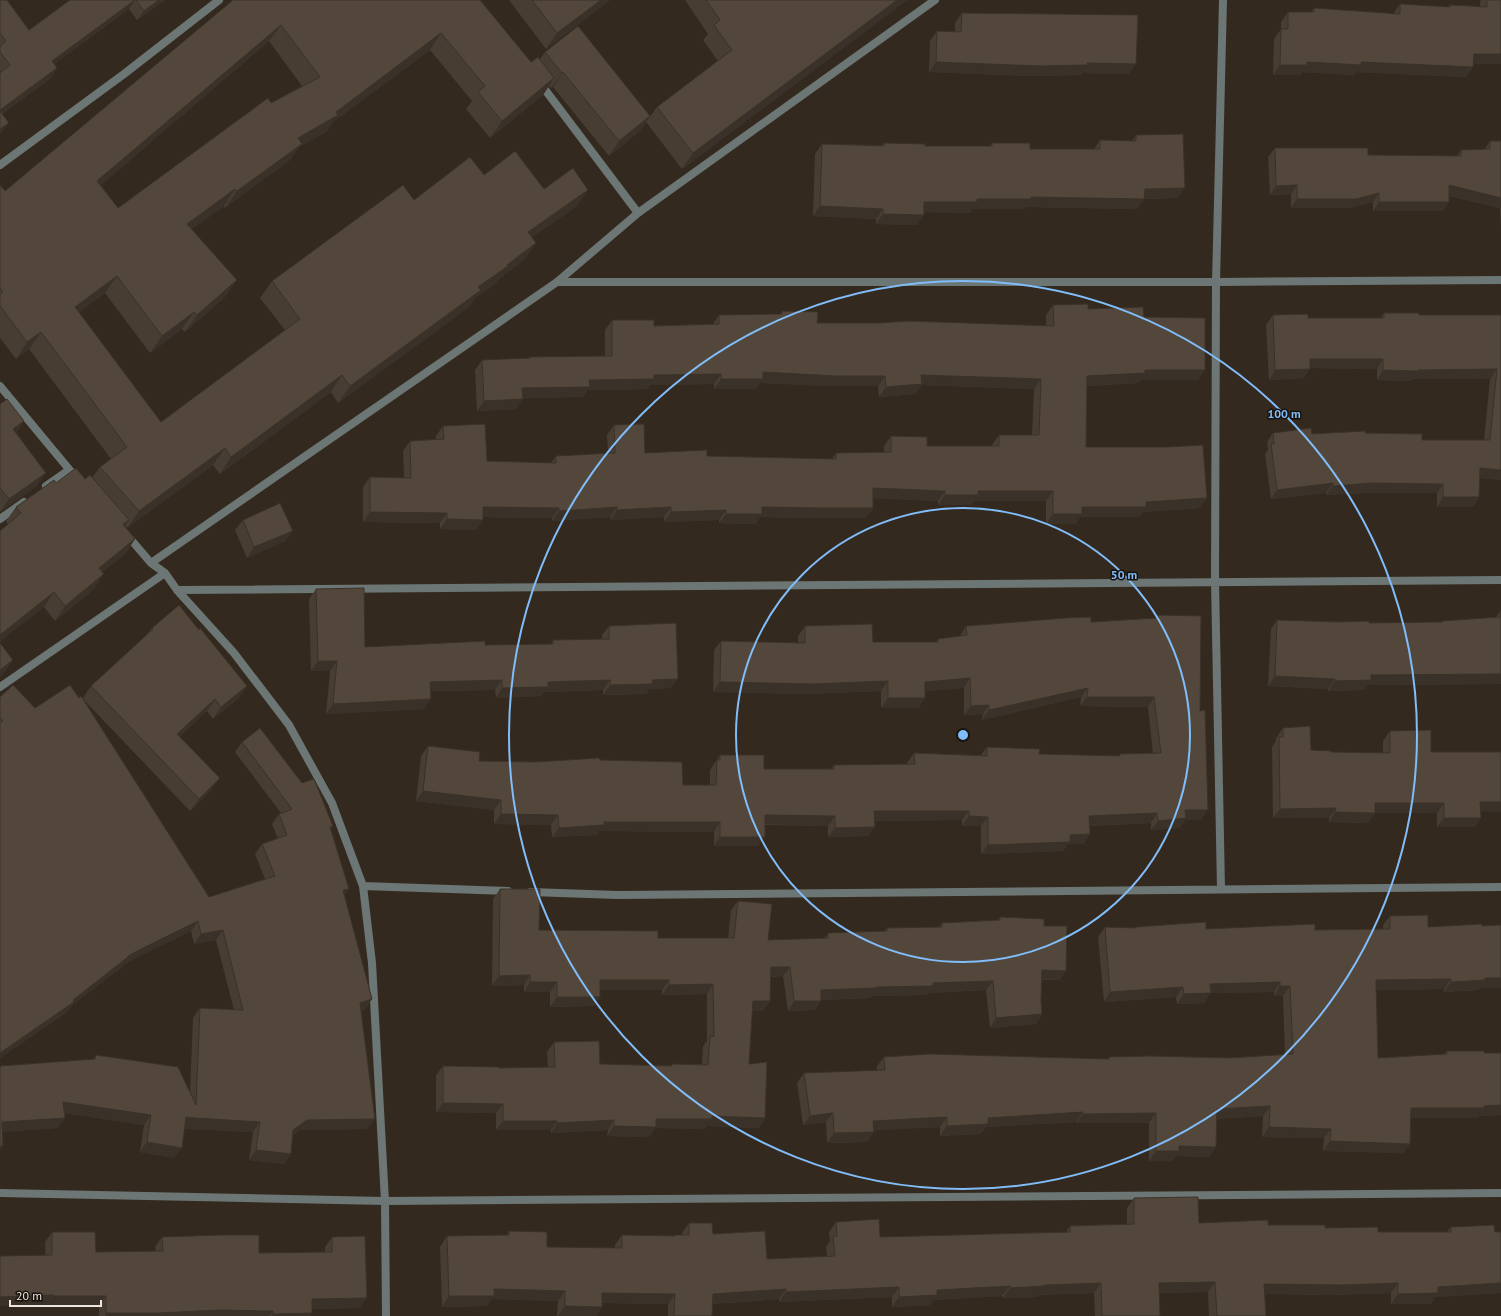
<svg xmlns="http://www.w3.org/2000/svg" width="1501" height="1316" viewBox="0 0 1501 1316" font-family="'PT Sans',sans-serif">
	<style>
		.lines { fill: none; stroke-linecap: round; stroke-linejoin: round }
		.street { stroke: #6c7674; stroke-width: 8 }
		.wall { fill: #473d33; fill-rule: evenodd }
		.shaded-wall { fill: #3a3229 }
		.building { fill: #53473b; stroke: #3a3229; fill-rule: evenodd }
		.ring { fill: none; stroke: #80bdfa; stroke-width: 2 }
		.centre { fill: #80bdfa; stroke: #18130e; stroke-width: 2 }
		.ring-label { font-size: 12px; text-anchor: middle; font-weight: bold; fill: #80bdfa; stroke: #18130e; stroke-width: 3; stroke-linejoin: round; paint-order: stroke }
	</style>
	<rect width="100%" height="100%" fill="#34291e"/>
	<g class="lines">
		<path class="street" d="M540,83L638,213
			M0,165L124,74L219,0
			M557,282H1216L1501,280
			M0,386L78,480
			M46,486L69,470
			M0,519L24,502
			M127,535L151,563L165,573L177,590L234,653L289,725L332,803L363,886L372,963L385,1201L386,1316
			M151,563L557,282L638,213L935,0
			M177,590L1501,580
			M0,687L165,573
			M363,886L508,891
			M1221,889L1215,581L1216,282L1223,0
			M530,892L618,895L1501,887
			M0,1193L385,1201L1501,1193"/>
	</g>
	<path class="wall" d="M0,0L29,30L70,0H165L137,20L129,9L54,64L57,68L51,78L2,114V132L1,72L0,71Z
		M233,0H480L531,62L540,59L545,52L650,116L640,131L609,156L553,87L551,88L549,86L543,95L490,138L466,109L472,101L430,50L333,122L326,132L299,147L290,160L225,208L224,206L192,229L225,297L185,332L182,329L150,353L105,293L79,312L161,422L285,330L260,298L272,281L414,200L484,175L544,189L588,190L576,207L532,237L536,243L524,260L499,279L496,283L476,297L469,307L338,403L331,392L220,474L213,465L127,528L125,525L124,526L135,539L125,554L102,572L94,589L55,621L44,607L8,524L6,521L16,507L56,483L92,478L100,467L111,459L29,349L16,359L0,338V185L5,191ZM269,41L302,86L271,103L118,208L101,185Z
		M509,0H610L546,49Z
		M685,0H907L682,169L646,122L657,107L718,61L703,40L708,34Z
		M1481,0H1501L1473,64V67L1466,77L1356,72L1354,75L1302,72L1300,75H1273L1274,39L1281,29V22L1288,12H1311L1314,8L1393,14L1400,4L1449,7L1450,5L1480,6V2Z
		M962,13L1129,74L1082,73L1080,75L1032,76L929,72L930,41L937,31H955V23Z
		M1136,135L1177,198L1144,199L1137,209L1026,207L1024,209H972L970,213L924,212V215L917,225L876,224V219L813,216L815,154L822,144L882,145L884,143L925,146H990L992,143L1030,149H1094L1100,140L1132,141Z
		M1490,141H1501V228L1500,208L1449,196V202L1442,211H1373V202L1350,208H1291V194L1270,195L1268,157L1275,148L1368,155L1457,156L1461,150H1484Z
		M1053,305L1088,309L1144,317L1198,380H1140L1138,383L1087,386L1086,447L1207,498L1200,508L1143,512L1139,517H1080L1075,524H1046V501H974L971,505H938V501L873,498V508L866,518H813L760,517L755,524L719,523V520L664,522V517L610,520V517L552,521V518L483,517V520L476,530L440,529V523L363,522V487L370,477L404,478L403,451L410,441L436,439V436L443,426L487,461L551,463L556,456L608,453L607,435L614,425L645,453L707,456L832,459L836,453L884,452V446L891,436L927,446H992V445L999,435H1032L1034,389L922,385L915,394L879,397L878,386H828L760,383L756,389H714V384L650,385L647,389L588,390L583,397L523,398L516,409L477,411L475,370L482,360L529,358L530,357L605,356V330L612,320L654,326L713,324L719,315L780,314L782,311L817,323L1046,326V315Z
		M1384,313L1419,315H1501V480L1480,478L1479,497L1473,507H1437V493H1364L1326,495V493L1271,499L1265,454L1268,450L1267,442L1273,433L1312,434L1365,433L1422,440H1484L1490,379H1412L1411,381L1377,380V369L1310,368L1304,378L1269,380L1266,325L1273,315L1308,318H1381Z
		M0,404L24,421L16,433L37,486L0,512Z
		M243,520L285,541L247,558L235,530Z
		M316,589L365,647L485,645L551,644L553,640L602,639V635L609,626L671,688L649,689L646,694L603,695V690L544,692L541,696L496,698L495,690L430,691L424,709L326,714L330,671H311L309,599Z
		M1500,611L1501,684L1368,685L1364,690L1328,691V689L1268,686L1271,629L1277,620L1369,623L1441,622L1442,621L1496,617Z
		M1158,615L1200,711L1201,820H1185L1179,828L1151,830V823L1090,826V834L1083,844H1068L1063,851L981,854V826H962V820L875,821V827L868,836L828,837V826L765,825L758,846H714V832L599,831L597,835L552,837L551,825L494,824V810L416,801L421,756L428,746L479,761L535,762L600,760L683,785H710V770L720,755L764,769H831L834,765L907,764V763L914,753L981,755L987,747L1039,754L1119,756L1120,754H1153L1148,707L1080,706L1081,697L982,720L983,714L964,715V688L925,691V698L918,708H881V691L806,694L713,692L714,650L721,641L798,643V636L805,626L873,642H936L938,639L960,636L966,626L1091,622L1155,618Z
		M152,628L239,698L213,719L207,711L179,737L211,790L190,811L83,699L209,897L265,879L255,854L262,844L278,839L272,824L279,814L281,813L235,752L242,742L333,826L331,829L349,889L344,895L365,1010L361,1011L368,1129L300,1130L292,1136L291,1154L284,1164L249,1160L253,1132L188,1129L184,1128L174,1158L140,1152L144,1125L64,1113L65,1118L57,1128L2,1132L0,1066L93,1059L96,1055L190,1092L193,1018L200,1008L234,1010L216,940L194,944L191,931L132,960L123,965L121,968L72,1005L67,1012L0,1058V697L35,708L79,698H83L91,686L146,635Z
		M1283,728L1311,750L1331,752L1383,753V741L1390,731L1431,752L1481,811V818L1474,827H1437V813H1375L1368,823L1329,822V818H1273L1272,747L1276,741V738Z
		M500,889L539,930L658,938H728L731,910L738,901L768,940L825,938L828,933L884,931L887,928L939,927L942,923L998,920L1000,917L1044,926L1066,971L1059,980H1042L1041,1000L1042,1014L1036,1024L990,1028L986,990L928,993L926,995L871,996L870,998L821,1000L815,1010L788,1011L783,976L771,977L770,1001L763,1011H752L749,1064L765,1118L759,1128L707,1126L705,1129L655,1128L649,1137L607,1136L608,1130L551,1133V1130H496V1113L436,1112V1075L443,1066L499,1068L548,1067L547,1052L554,1042L600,1064L670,1066L672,1064H702L703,1046L707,1041V994L662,995V990H600V997L593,1006L550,1007V992H524V985L492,986L493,899Z
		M1390,916L1428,927L1501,925V988H1480L1478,990L1444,992V989L1376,990L1378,1058L1444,1054L1447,1051L1484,1053H1501V1115L1479,1116L1477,1118H1411L1410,1144L1403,1153L1323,1151L1324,1138L1262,1137L1263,1116L1217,1119L1216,1147L1209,1157L1176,1156L1172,1161H1149V1123H1076V1122L986,1127L981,1134L940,1136V1127L874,1130L867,1142L827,1143L826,1122L803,1125L797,1083L804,1073L877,1071V1066L884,1057L1108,1059L1109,1057L1229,1058L1285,1055L1283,996H1274V992L1210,993L1204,1003L1177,1004L1176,997L1104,1002L1098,937L1105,927L1135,928L1136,927L1206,929L1315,930L1383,929V925Z
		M1134,1198L1199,1223L1268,1225L1378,1232H1447L1451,1227L1495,1232H1501V1294V1293L1435,1297L1431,1304H1391V1293L1334,1295L1265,1294L1266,1316H1209L1208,1292L1159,1293L1160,1316H1095L1094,1293L1039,1295L1038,1297L1003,1298L1002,1296L933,1300L930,1305L892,1307V1297L779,1302V1299L713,1304L712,1316H668V1304L602,1303V1307L596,1316H557L558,1301L491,1299L487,1306L442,1307L440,1247L447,1236L507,1235L509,1231L547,1247L615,1248V1245L622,1235L675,1236V1235H682V1233L689,1223L767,1259L827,1256L826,1247L830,1241L829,1232L836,1222L880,1237L1066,1232L1070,1226L1127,1224V1208Z
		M52,1232L96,1252L156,1251L155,1247L162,1237L259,1253L325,1252V1247L332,1237L360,1308L312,1309V1313L310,1316H99V1306H46L45,1242Z"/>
	<path class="shaded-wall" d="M135,0L129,9L45,71L52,61Z
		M159,0H165L137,20L144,11Z
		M601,0H610L546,49L557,33Z
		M897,0H907L682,169L693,153Z
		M281,25L269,41L86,198L97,181Z
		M441,33L430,50L333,122L326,132L299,147L290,160L225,208L237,191L298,138L336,112Z
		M1474,54H1501V64H1467Z
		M936,62L1087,63L1136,64L1129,74L1082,73L1080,75L1032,76L929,72Z
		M1307,62H1361L1473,67L1466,77L1356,72L1354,75L1302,72L1300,75H1273L1280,65Z
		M57,68L51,78L0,115V110Z
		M563,72L553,87L551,88L562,73Z
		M554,78L543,95L490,138L502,121Z
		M650,116L640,131L609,156L619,141Z
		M9,123L2,132L0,134V129Z
		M1297,185L1291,194L1270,195L1276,186Z
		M1449,185L1501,198V208H1500L1442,194Z
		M1185,188L1177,198L1144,199L1137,209L1026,207L1024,209H972L970,213L917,212L924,202L977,199L1031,197L1145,189Z
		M235,189L224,206L176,241L187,224Z
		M588,190L576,207L516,248L528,232Z
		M1379,193L1373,202L1350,208H1291L1297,199Z
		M1379,202H1449L1442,211H1373Z
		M820,206L883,209L876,219L813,216Z
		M883,214L924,215L917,225L876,224Z
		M536,243L524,260L499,279L496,283L476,297L469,307L338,403L350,386Z
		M117,276L105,293L63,324L75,307Z
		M237,280L225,297L185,332L197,315Z
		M194,312L182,329L150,353L162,336Z
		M41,332L29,349L16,359L27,342Z
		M1310,359H1383L1377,369L1303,368Z
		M1310,369L1304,378L1269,380L1275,370Z
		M1497,369L1490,379H1412L1411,381L1377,380L1383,370Z
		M1145,370H1205L1198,380H1140L1138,383L1080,386L1087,376Z
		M763,372L885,376L878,386H828L760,383L756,389H714L721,379Z
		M721,374L714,384L650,385L647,389L588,390L583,397L515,398L522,388L589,380L654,375Z
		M342,375L331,392L220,474L231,457Z
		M921,375L1041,379L1034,389L922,385L915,394L879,397L886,387Z
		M523,399L516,409L477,411L484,401Z
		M24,421L15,435L13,429Z
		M225,448L213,465L127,528L139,511Z
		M1480,468L1501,470V480L1473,477Z
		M46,473L37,486L0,512L9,499Z
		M1333,483L1326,493L1271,499L1277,490Z
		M1371,483L1443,484L1437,493H1364L1326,495L1333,486Z
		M873,488L945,491L938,501L866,498Z
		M978,491H1053L1046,501H974L971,505H938L945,495Z
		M1443,497H1479L1473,507H1437Z
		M1207,498L1200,508L1143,512L1139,517H1080L1075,524H1046L1053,514L1082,507Z
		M483,507L559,508L552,518L476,517Z
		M617,507L610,517L552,521L559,511Z
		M671,507L664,517L610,520L617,510Z
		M762,507L873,508L866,518H813L760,517L755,524L719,523L726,514Z
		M726,510L719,520L664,522L671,512Z
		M370,512L447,513L440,523L363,522Z
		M447,519L483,520L476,530L440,529Z
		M129,520L118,534L123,524Z
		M293,531L285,541L247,558L254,547Z
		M135,539L125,554L89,583L99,568Z
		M104,574L94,589L55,621L65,606Z
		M54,592L44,607L0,642V635Z
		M13,660L3,674L0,677V670Z
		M318,661H337L330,671H311Z
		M1501,674V684L1368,685L1364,690L1328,691L1335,681L1371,675Z
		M1275,676L1335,679L1328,689L1268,686Z
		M970,678L964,688L918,692L925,682Z
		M678,679L671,688L649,689L646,694L603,695L610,685L652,680Z
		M502,680L495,690L423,691L430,682Z
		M610,680L603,690L544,692L541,696L496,698L502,688L548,682Z
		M888,681L881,691L806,694L713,692L720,682Z
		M247,686L239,698L213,719L221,707Z
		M1088,688L1081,697L982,720L989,710Z
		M1087,697H1154L1148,707L1080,706Z
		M888,698H925L918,708H881Z
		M215,699L207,711L169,746L177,734Z
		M431,699L424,709L326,714L333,704Z
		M989,705L983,714L964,715L971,706Z
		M220,778L211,790L190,811L199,799Z
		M423,791L501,800L494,810L416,801Z
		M1480,802H1501V812L1473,811Z
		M1375,803H1444L1437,813H1375L1368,823L1329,822L1335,812Z
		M1336,808L1329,818H1273L1280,809Z
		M1185,810H1208L1201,820H1185L1179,828L1151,830L1158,821Z
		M874,811H969L962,820L868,821Z
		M1157,813L1151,823L1083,826L1089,816Z
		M501,814L558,815L551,825L494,824Z
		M765,815L835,816L828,826L758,824Z
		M969,816L988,817L981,826H962Z
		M1444,818H1481L1474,827H1437Z
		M604,822H720L714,832L599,831L597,835L552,837L559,828Z
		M875,827L868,836L828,837L835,828Z
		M1090,834L1083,844H1068L1063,851L981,854L988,845L1070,835Z
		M720,837H765L758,846H714Z
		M349,889L342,899L343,890Z
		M198,921L191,931L132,960L123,965L121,968L72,1005L67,1012L0,1058V1053L73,1000L128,956L139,950Z
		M223,930L216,940L194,944L201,934Z
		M771,967H790L783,976L764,977Z
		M1042,970L1066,971L1059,980L1035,979Z
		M530,975L524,985L492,986L499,976Z
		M1485,978H1501V988H1480L1478,990L1444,992L1451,982Z
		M1451,979L1444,989L1369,990L1376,980Z
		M600,980H669L662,990H593Z
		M993,981L986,990L928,993L926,995L871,996L870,998L814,1000L821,990L933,983Z
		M530,982H557L550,992H524Z
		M1280,982L1274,992L1210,993L1204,1003L1177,1004L1184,994L1210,984Z
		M713,984L707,994L662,995L669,985Z
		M1280,986H1290L1283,996H1274Z
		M1183,987L1176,997L1104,1002L1110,992Z
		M557,997H600L593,1006L550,1007Z
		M372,999L365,1010L353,1013L360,1003Z
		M753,1001H770L763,1011H746Z
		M794,1001H821L815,1010L788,1011Z
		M1042,1014L1036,1024L990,1028L996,1018Z
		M63,1102L151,1115L144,1125L56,1112Z
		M443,1103L503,1104L496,1113L436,1112Z
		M1501,1105V1115L1479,1116L1477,1118H1404L1411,1108L1484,1106Z
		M1270,1106L1263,1116L1211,1119L1217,1109Z
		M1083,1112L1076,1122L986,1127L981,1134L940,1136L947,1126L988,1118Z
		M833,1113L826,1122L803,1125L810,1116Z
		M1156,1113L1149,1123H1076L1083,1114Z
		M712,1116L765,1118L759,1128L707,1126L705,1129L655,1128L649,1137L607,1136L614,1126L656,1119Z
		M186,1117L260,1122L253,1132L188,1129L179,1127Z
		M947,1117L940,1127L866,1131L873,1121Z
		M65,1118L57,1128L0,1132L2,1122Z
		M375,1119L368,1129L300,1130L286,1140L293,1130L307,1120Z
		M614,1120L608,1130L551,1133L557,1123Z
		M503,1121H557L551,1130H496Z
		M1269,1127L1331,1129L1324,1138L1262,1137Z
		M874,1132L867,1142L827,1143L834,1133Z
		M1330,1141L1410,1144L1403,1153L1323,1151Z
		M147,1142L182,1148L174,1158L140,1152Z
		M0,1146H3L0,1150Z
		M1179,1146L1216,1147L1209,1157L1176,1156L1172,1161H1149L1156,1151Z
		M256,1150L291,1154L284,1164L249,1160Z
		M1215,1282L1208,1292L1152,1293L1159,1283Z
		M1101,1283L1094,1293L1039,1295L1038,1297L1003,1298L1010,1288L1045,1285Z
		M1398,1283L1391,1293L1334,1295L1257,1294L1264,1284Z
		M1501,1283V1293L1435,1297L1431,1304H1391L1398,1294L1438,1287Z
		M1010,1286L1002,1296L933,1300L930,1305L892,1307L899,1297L937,1290Z
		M899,1287L892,1297L779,1302L786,1292Z
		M494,1289L565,1291L558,1301L491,1299L487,1306L442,1307L449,1296Z
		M786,1289L779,1299L706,1304L713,1294Z
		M602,1293L675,1294L668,1304L595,1303Z
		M53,1295L46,1305L0,1306V1297Z
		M53,1296H106L99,1306H46Z
		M367,1298L360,1308L305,1309L312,1299Z
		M565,1306L602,1307L596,1316H558Z
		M218,1310L273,1311L269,1316H105L106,1313Z
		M312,1313L310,1316H271L273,1314Z"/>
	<path class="building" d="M0,0H7L29,30L70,0H135L52,61L57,68L0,110V73L10,65L0,52V46L6,41L0,33Z
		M136,0H159L144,11Z
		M233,0H480L531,62L538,57L554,78L502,121L478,92L485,86L441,33L336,112L338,115L298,138L302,144L237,191L235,189L187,224L237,280L197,315L194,312L162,336L117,276L75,307L161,422L300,319L272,281L403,185L414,200L470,157L484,175L515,151L544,189L573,168L588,190L528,232L536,243L507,265L508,266L478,287L481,290L350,386L342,375L231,457L225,448L139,511L100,467L127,447L41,332L27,342L0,306V294L3,292L0,288V185L5,191ZM281,25L320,77L271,103L268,98L118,208L97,181Z
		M532,0H601L557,33Z
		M706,0H897L693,153L657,107L732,50L714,25L720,20Z
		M1487,0H1501V54H1474L1473,67L1361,62V65L1307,62V65H1280L1281,29H1288V12H1314V8L1400,14V4L1450,7V5L1487,7Z
		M962,13L1138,15L1136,64L1087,63L1088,65L1039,66L936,62L937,31L961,32Z
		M578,26L650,116L619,141L563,72L562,73L545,52Z
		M0,111L9,123L0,129Z
		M1183,134L1185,188L1145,189L1144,199L1031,197V199H977V202H924V215L883,214V209L820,206L822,144L884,146V143L925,144V146H992V143H1030V149H1100V140L1136,141V135Z
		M1490,141H1501V198L1449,185V202H1379V193L1356,199H1297V185L1276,186L1275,148H1368V155L1461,156V150L1490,149Z
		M1088,304V309L1143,307L1144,317L1205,318V370H1145V373L1087,376L1086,447H1167L1203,445L1207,498L1146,502V507H1082V514H1053V491H978V495H945V491L873,488V508H820L762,507V514H726V510L671,512V507L617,510V507L559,511V508L483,507V520L447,519V513L370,512V477L411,478L410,441L444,439L443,426L485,424L487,461L556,463V456L615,453L614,425L644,424L645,453L707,450V456L836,459V453L891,452V436L927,437V446H999V435H1039L1041,379L921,375L922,384L886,387L885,376H835L763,372V379H721V374L654,375V379L589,380L590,387L522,388L523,399L484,401L482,360L530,358V357L612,356V320H654V326L719,324V315L782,314V311L818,312L817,323H880L909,321L1054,326L1053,305Z
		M1384,313H1419V315H1501V470L1480,468L1479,497H1443V484L1371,483L1333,486V483L1277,490L1271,444H1274L1273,433L1311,428L1312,434L1365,431V433L1422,434V440H1490L1497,369L1418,370V371L1383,370V359H1310V369L1275,370L1273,315L1308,314V318H1384Z
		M7,399L24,421L13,429L46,473L9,499L0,488V404Z
		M76,468L85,479L90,475L129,520L123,524L135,539L99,568L104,574L65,606L54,592L0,635V531L21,513L16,507L54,480L56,483Z
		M280,503L293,531L254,547L243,520Z
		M364,588L365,647L485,641V645L553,644V640L609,639V626L676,623L678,679L652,680L653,684L610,685V680L548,682V687L502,688V680L430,682L431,699L333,704L337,661H318L316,589Z
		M179,605L199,630L200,628L247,686L221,707L215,699L177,734L220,778L199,799L91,686L153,629L152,628Z
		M1500,611H1501V674L1371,675V680L1335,681V679L1275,676L1277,620L1338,622L1369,621V623L1442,622V621L1500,617Z
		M1158,615L1201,616L1200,711L1205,710L1208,810H1185L1186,818L1158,821L1157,813L1089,816L1090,834L1070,835V842L988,845V817L969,816V811H874L875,827L835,828V816L765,815V837H720V822H604V825L559,828L558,815L501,814V800L423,791L428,746L480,752L479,761L535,762L599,758L600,760L682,762L683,785H716L717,760H720V755H764V769H834V765L915,764L914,753L987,756V747L1040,749L1039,754L1120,756V754L1161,753L1154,697H1087L1088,688L989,710V705L971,706L970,678L925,682V698H888V681L813,684L720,682L721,641L805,643V626L872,624L873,642H938V639L967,635L966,626L1066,618L1091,617V622L1158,618Z
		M0,643L13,660L0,670Z
		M13,685L35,708L70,685L79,698L81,696L209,897L275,876L262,844L287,835L279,814L292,809L242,742L260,728L302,783L314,779L333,826L330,827L349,889L343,890L372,999L360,1003L375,1119L307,1120L293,1130L291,1154L256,1150L260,1122L195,1118L186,1117L182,1148L147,1142L151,1115L63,1102L65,1118L2,1122L3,1146H0V1066L95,1059L96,1055L178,1067L196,1105L200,1008L243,1010L223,930L201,934L198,921L139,950L128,956V957L73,1000L74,1002L0,1053V723L3,721L0,717V697Z
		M1310,726L1311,750L1331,751V752L1390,753V731L1431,730V752H1501V802H1480L1481,818H1444V803H1375V813L1335,812L1336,808L1280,809L1279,737H1283V728Z
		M500,889H540L539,930L658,931V938H734L738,901L772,904L768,940L828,938V933L887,931V928L942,927V923L1000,920V917L1044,919V926H1067L1066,971L1042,970L1041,1000L1042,1014L996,1018L993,981L933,983V986L876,987V988L821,990V1001H794L790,967H771L770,1001H753L749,1064L767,1062L765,1118L712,1116V1119H656V1127L614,1126V1120L557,1123V1121H503V1104L443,1103V1066L499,1067V1068L555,1067L554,1042L599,1041L600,1064L672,1066V1064L708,1065L710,1037L714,1036L713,984L669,985V980H600V997H557V982H530V975L499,976Z
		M1428,915V927L1482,924V926L1501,925V978H1485V980L1451,982V979L1376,980L1378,1058L1447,1054V1051H1484V1053H1501V1105L1484,1106V1108H1411L1410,1144L1330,1141L1331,1129L1269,1127L1270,1106L1217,1109L1216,1147L1179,1146V1151H1156V1113L1083,1114V1112L988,1118V1124L947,1126V1117L873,1121L874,1132L834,1133L833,1113L810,1116L804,1073L885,1070L884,1057L930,1054L1109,1059V1057L1151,1056L1229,1058L1293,1054L1290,986H1280V982L1210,984L1211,993L1184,994L1183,987L1110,992L1105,927L1136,928V927L1206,922V929L1315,924V930L1390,929V916Z
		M1198,1197L1199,1223L1268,1220V1225H1325V1228L1378,1227V1232H1451V1227L1494,1225L1495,1232H1501V1283L1438,1287V1293L1398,1294V1283L1341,1285L1264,1284L1266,1316H1217L1215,1282L1159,1283L1160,1316H1102L1101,1283L1045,1285V1286L1010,1288V1286L937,1290V1295L899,1297V1287L786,1292V1289L713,1294L712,1316H674L675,1294L602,1293V1307L565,1306V1291L494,1289V1296H449L447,1236L509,1235V1231L547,1232V1247L622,1248V1235L675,1236V1235H689V1223H712L713,1234L765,1231L767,1259L835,1256L833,1237L837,1236L836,1222L879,1219L880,1237L1070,1232V1226L1134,1224V1198Z
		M52,1232H95L96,1252L163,1251L162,1237L223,1235H259V1253L332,1252V1237L365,1236L367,1298L312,1299V1313L273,1314V1311L218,1310L158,1313H106V1296H53V1295L0,1297V1256L52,1255Z"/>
	<g class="ring">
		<circle cx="963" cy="735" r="227"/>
		<circle cx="963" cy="735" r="454"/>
	</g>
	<circle cx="963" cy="735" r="6" class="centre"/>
	<g class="ring-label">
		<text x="1284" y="418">100 m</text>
		<text x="1124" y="579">50 m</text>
	</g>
	<path d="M10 1300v6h91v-6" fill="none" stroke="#ede6de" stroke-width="2"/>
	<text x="16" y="1300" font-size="12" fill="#ede6de" stroke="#18130e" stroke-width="3" paint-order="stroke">20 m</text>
</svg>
